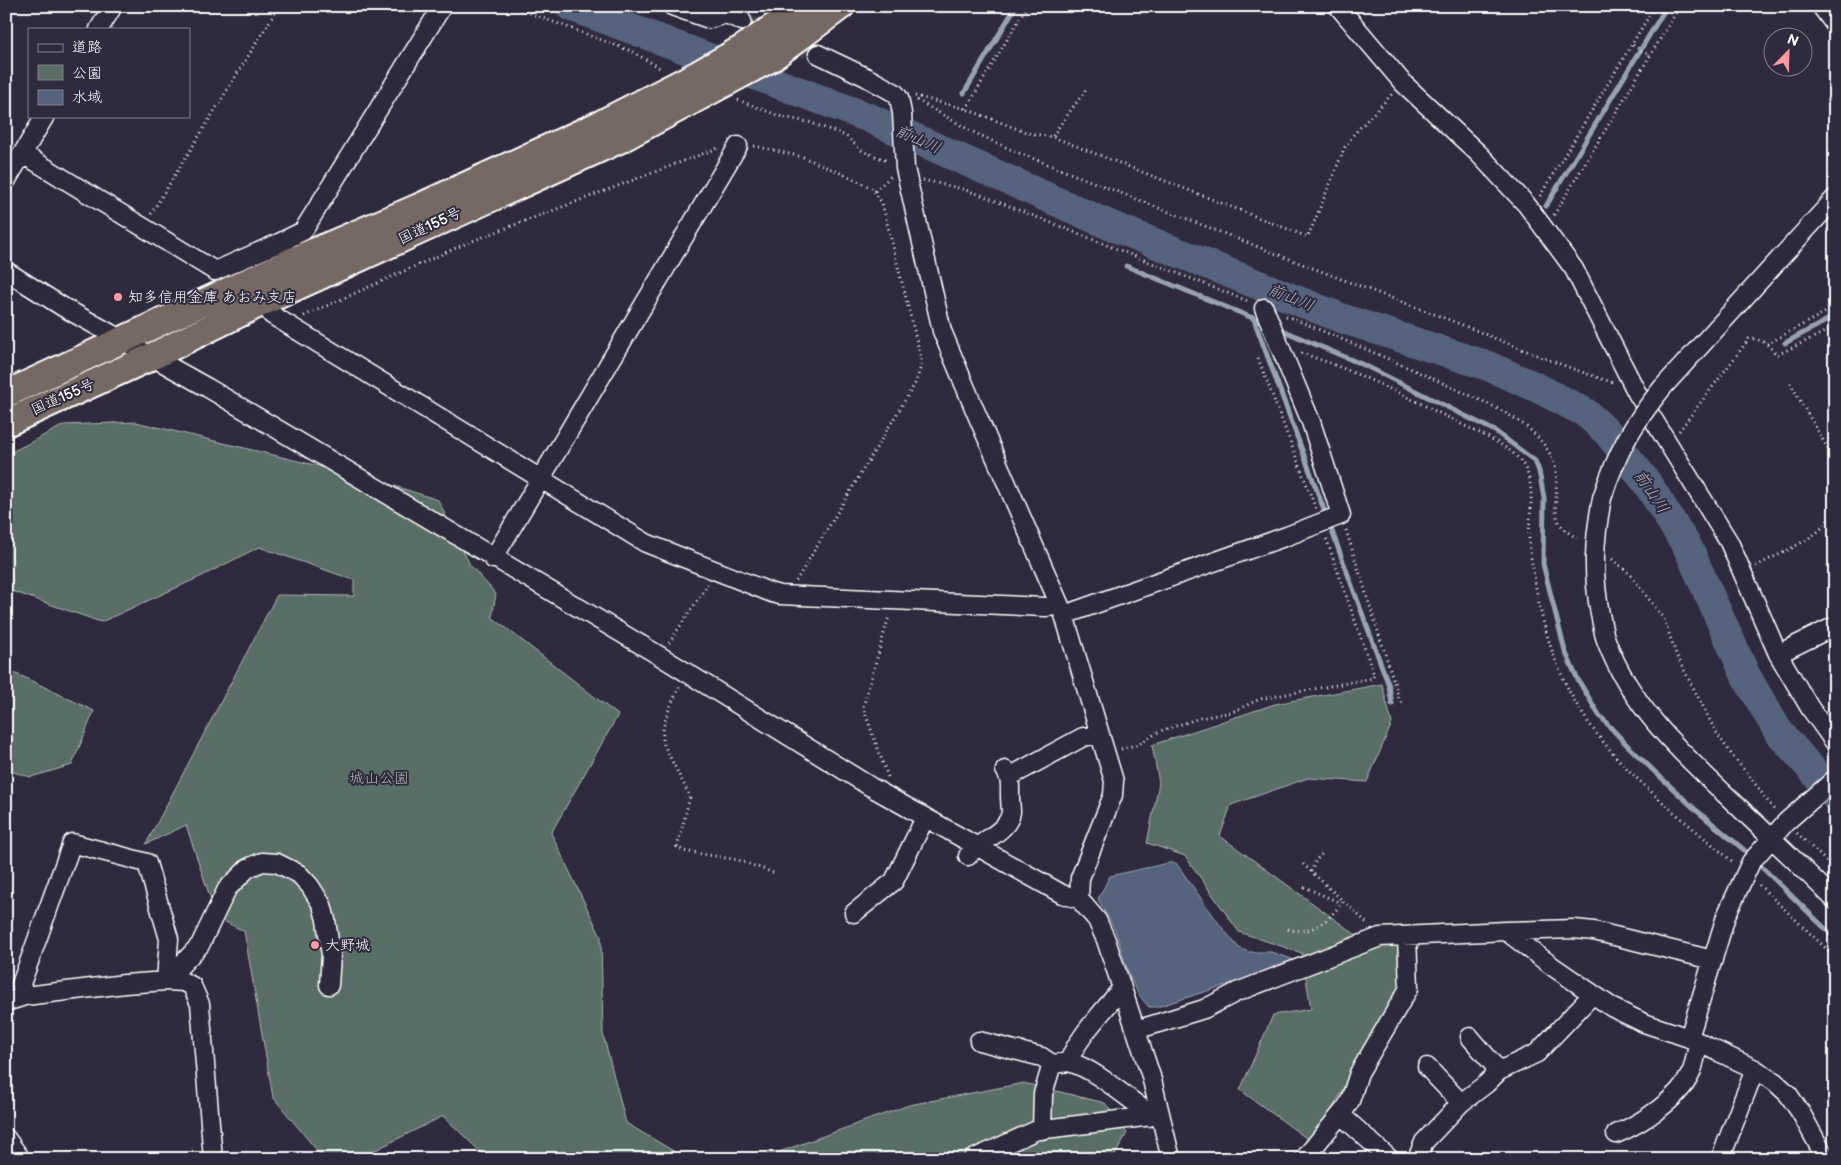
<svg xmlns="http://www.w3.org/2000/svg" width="1841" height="1165" viewBox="0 0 1841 1165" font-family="'Balsamiq Sans','Klee One',sans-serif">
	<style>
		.green { fill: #5a6e68; stroke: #acb6b4 }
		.water { fill: #54647e; stroke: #98a2b2 }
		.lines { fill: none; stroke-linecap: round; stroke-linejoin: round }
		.stream { stroke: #98a2b2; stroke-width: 5 }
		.river { stroke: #54647e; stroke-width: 30 }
		.minor-tunnel { stroke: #443f50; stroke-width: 18; stroke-dasharray: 18 9; stroke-linecap: butt }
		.minor-casing { stroke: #fff; stroke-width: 21 }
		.highway-casing { stroke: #fff; stroke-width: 30 }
		.path { stroke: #fff; stroke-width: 3; stroke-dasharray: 1 4; stroke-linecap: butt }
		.minor { stroke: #2f2a3d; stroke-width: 18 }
		.highway { stroke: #766964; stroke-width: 26 }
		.minor-bridge-casing { stroke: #fff; stroke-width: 21; stroke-linecap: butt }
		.minor-bridge { stroke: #2f2a3d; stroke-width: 18 }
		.poi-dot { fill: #ff9aa2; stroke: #2f2a3d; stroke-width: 2 }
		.labels { text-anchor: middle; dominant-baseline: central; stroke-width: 4; stroke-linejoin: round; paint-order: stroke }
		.street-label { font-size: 15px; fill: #fff; stroke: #2f2a3d }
		.poi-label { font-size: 15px; fill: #fff; stroke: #2f2a3d; text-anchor: start }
		.park-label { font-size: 15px; fill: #acb6b4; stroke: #2f2a3d }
		.water-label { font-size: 16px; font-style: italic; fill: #b2b9c5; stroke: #2f2a3d }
	</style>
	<rect width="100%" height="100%" fill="#2f2a3d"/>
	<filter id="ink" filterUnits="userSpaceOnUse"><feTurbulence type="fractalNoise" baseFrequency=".02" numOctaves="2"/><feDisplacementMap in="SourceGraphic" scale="10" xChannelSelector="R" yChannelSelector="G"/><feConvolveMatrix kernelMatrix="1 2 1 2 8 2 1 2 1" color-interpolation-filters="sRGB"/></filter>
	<g filter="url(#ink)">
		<path class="green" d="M136,422L373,479L438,500L470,565L496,594L492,617L618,715L551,833L601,937L603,1034L626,1123L687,1159H488L443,1116L358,1159H324L273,1097L244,931L217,918L186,825L146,844L277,595L354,596V580L259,547L200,577L101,622L6,589V455L64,425Z
			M6,670L26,678L94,711L72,765L31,777L6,770Z
			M1382,684L1392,723L1367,782L1308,778L1231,805L1220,836L1370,945H1400L1402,983L1313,1143L1240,1090L1273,1015L1311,1009L1302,953L1239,932L1185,856L1147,843L1159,783L1152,745L1275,704Z
			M1024,1083L1105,1103L1127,1133L1113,1159H741L779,1152L909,1105Z"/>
		<path class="water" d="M1168,863H1176L1220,925L1239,948L1249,952H1271L1292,959V964L1157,1007H1149C1128,986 1125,957 1115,930C1110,920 1103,909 1098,899L1110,876Z"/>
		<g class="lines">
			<path class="stream" d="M707,6L713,9
				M964,93L1016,6
				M1546,206L1667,6
				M1126,266L1265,323
				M1253,317L1389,686L1392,704
				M1277,328L1366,366L1495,431L1535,461L1539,471L1544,498L1543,564L1565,651L1577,678L1599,715L1626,744L1656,773L1696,810L1743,849L1835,938
				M1785,343L1835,316"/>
			<path class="river" d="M570,6L867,117L1107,224L1341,318L1488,366L1538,388L1586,413L1609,434L1647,483L1688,548L1746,676L1778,731L1835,796"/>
			<path class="minor-tunnel" d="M742,21L818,54"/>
			<defs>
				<path id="minor" d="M672,6L709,19L726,14L742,21
					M1338,6L1403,83L1479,154L1526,204L1574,269L1637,393L1729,542L1778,654L1810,708L1835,743
					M1821,6L1835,25
					M99,29L113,6
					M818,54L866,77L895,93L899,98L902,113L905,168L942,331L977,415L1064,615L1114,781L1113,795L1080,878L1079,899
					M23,154L215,271L281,242L290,262
					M6,181L45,116
					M281,242L303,231L441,8L436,6
					M6,271L63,307L208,388L660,656L871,787L1062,894L1079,899L1097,920L1106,940L1151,1076L1171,1159
					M263,302L272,315L646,543L772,593L780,595L1045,607L1060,606
					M1663,387L1835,198
					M1602,498C1594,541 1592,571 1600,614C1602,623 1603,632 1606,640C1630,705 1679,751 1728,797C1764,831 1800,865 1835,900
					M493,559L738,146
					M1064,615L1287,536L1341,515L1311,422L1264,308
					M1778,654L1835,626
					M1009,777L1083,737L1100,734
					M968,856C978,841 1009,832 1011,812C1011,807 1010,802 1010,796C1010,786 1011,779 1005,770
					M854,913L894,881L925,818
					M1506,931L1574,929L1594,931L1713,960
					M166,981L200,945L227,889L248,868L262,862L277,863L299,874L310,886L322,905L326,920L331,955L329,985
					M1122,988C1108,1006 1074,1041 1069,1062C1095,1069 1123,1095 1146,1111L1149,1117
					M25,996L21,984L72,843L147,863L169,939L166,981
					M6,1002L25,996L125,984L166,981L184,982L192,986L200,1004L213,1159
					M1136,1030L1204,1009L1237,992L1380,937L1506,931L1552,966L1613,1008L1644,1023L1689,1038L1755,1069L1775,1082L1788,1094L1801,1113L1826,1159
					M1470,1037L1499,1071
					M1689,1038L1726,916L1751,862L1786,822L1835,779
					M979,1041L1042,1057L1052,1064
					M1427,1067L1461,1103L1486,1084L1499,1071L1537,1053L1593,994
					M1341,1115L1390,1159
					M1042,1130L1043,1094L1052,1064L1069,1062
					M1616,1134C1642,1123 1679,1099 1691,1073C1695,1064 1696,1052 1699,1042
					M6,1138L21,1159
					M973,1159L1037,1130L1160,1115
					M1304,1159L1345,1109L1350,1101L1359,1073L1409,988L1407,936
					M1417,1159L1424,1142L1461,1103
					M1722,1159L1723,1152L1755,1069"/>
				<path id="highway" d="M6,394L290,262L419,207L600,124L698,74L743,48L804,6
					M6,423L151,357L263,302L619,140L770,59L841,6"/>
			</defs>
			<use href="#minor" class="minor-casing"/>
			<use href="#highway" class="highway-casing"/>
			<path class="path" d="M511,6L631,51L657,66L662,70
				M1633,45L1650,56
				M915,96L966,109L1028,133L1053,137L1308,237L1345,147L1354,134L1392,94
				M738,100L782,117L809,122L846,136L862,151L888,161
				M917,100L971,131L1014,151C1157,207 1299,264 1442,317C1499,339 1554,364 1612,382
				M966,109L1027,6
				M1053,136L1058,128L1087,88
				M754,146L803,157L852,178L873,189L882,203L921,358V366L916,382L796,581
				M923,180L959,188L981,195L1250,302
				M875,191L891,176
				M1540,196L1655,6
				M151,214L279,6
				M1554,215L1680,6
				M304,316L467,243L718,148
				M1286,316C1340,338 1394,361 1447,385C1477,399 1520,415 1541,441C1548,449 1555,461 1556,472C1559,500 1545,521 1577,538
				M1767,344L1835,307
				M1301,353C1356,371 1408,397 1459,423C1478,433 1510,445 1522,463C1538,486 1528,515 1529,541C1530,554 1533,568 1535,582C1543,631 1559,681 1588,722C1627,777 1683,819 1734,863
				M1258,358L1316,509
				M1790,383L1835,461
				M1679,431L1749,339C1763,338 1769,346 1777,355L1835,327
				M1346,530L1401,704
				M1612,559L1630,574L1664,619L1676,654L1716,732L1734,758L1748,774L1775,811
				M1756,566C1771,558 1824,535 1827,520
				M669,643L708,584
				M679,687C671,706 659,725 664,745L690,797L677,847L684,851L738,860L774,873
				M1121,749L1139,744L1160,731L1200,718L1232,712L1260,699L1373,678L1374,675L1326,538
				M888,777L863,707L889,616
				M1797,833L1835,870
				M1303,864L1368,924
				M1311,872L1316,860L1323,853
				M1759,885L1835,957
				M1304,887L1341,903
				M1288,929C1307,935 1324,925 1336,910C1339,907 1340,904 1344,901"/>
			<use href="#minor" class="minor"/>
			<use href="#highway" class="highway"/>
			<defs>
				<path id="minor-bridge" d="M1602,498C1617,452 1632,425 1663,387"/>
			</defs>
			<use href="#minor-bridge" class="minor-bridge-casing"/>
			<use href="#minor-bridge" class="minor-bridge"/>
		</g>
	</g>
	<g class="poi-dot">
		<circle cx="118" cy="297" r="5"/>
		<circle cx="315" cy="945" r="5"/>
	</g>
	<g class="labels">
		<g class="street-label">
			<text transform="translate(430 226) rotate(-25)">国道155号</text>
			<text transform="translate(63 397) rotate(-24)">国道155号</text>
		</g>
		<g class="poi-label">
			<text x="128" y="297">知多信用金庫 あおみ支店</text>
			<text x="325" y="945">大野城</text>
		</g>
		<g class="park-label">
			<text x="379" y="778">城山公園</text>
		</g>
		<g class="water-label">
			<text transform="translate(918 140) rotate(24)">前山川</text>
			<text transform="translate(1291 298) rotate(22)">前山川</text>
			<text transform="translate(1651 492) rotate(56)">前山川</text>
		</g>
	</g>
	<rect width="1841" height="1165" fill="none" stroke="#2f2a3d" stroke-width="25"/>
	<rect x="12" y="12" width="1816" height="1140" fill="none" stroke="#fff" stroke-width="2" filter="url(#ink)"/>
	<rect x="28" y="28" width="162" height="90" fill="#2f2a3d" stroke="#827f8b"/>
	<rect x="38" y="44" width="25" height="8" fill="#2f2a3d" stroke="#827f8b"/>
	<text x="72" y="52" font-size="15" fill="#ffffff">道路</text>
	<rect x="38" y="65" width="25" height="15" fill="#5a6e68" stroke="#827f8b"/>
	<text x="72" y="78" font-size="15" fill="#ffffff">公園</text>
	<rect x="38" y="90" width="25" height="15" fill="#54647e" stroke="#827f8b"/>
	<text x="72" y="102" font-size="15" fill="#ffffff">水域</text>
	<g transform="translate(1788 52) rotate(23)"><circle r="24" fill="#2f2a3d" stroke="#827f8b"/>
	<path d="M0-4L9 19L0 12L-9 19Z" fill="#ff9aa2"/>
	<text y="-8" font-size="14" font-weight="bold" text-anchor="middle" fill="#ffffff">N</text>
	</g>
</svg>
